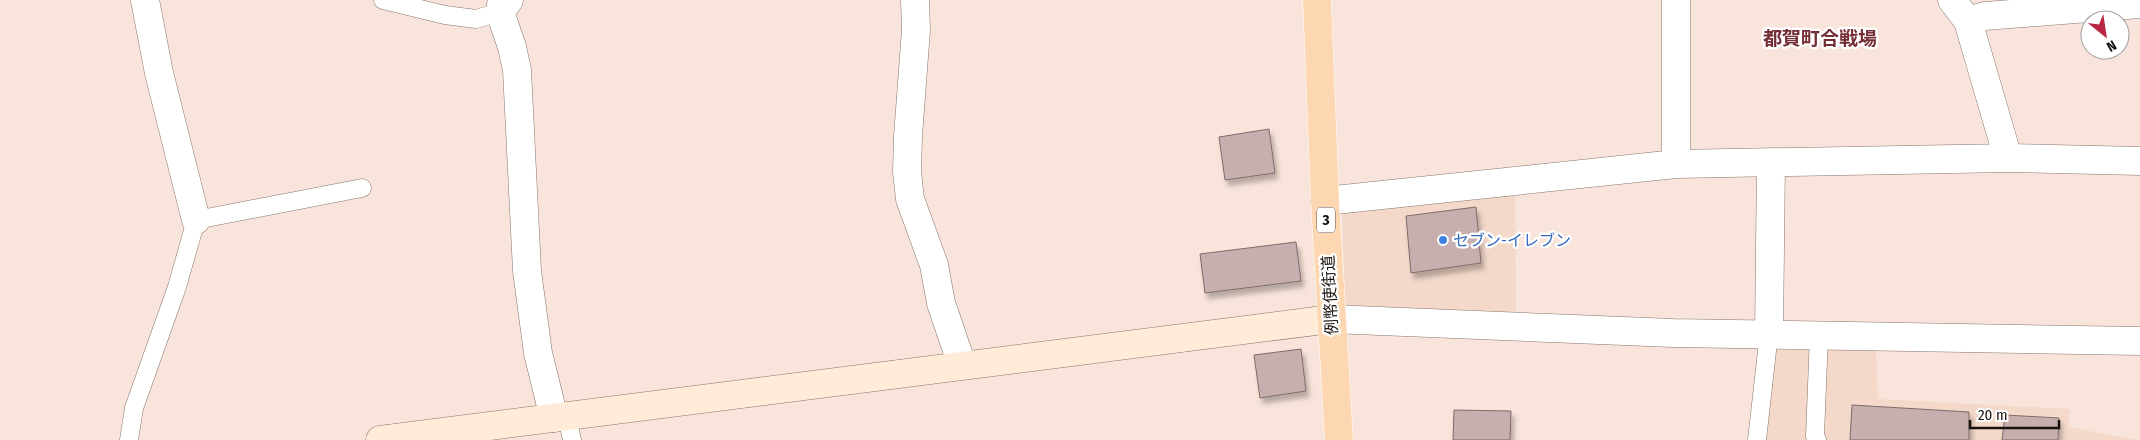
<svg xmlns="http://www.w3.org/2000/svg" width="2140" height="440" viewBox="0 0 2140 440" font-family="'Fira Sans Condensed','Noto Sans JP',sans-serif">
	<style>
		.built { fill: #f4d9ca }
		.building { fill: #c6afae; stroke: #7f6b6a; filter: url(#shadow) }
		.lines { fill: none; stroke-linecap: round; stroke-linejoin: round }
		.lane-casing { stroke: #87766c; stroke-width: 19 }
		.street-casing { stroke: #87766c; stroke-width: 29 }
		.secondary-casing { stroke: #87766c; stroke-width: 29 }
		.primary-casing { stroke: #fff; stroke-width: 29 }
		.lane { stroke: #fff; stroke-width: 18 }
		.street { stroke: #fff; stroke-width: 28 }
		.secondary { stroke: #feebd8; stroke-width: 28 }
		.primary { stroke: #fdd6b2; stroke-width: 28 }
		.shop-dot { fill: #3f7fe0; stroke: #fff; stroke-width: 2 }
		.labels { text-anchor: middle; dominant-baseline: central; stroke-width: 4.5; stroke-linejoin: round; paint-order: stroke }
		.shield { fill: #fff; stroke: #5d5956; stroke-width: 1 }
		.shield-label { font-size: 15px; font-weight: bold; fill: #18120e }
		.shop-label { font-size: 16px; fill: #366cbe; stroke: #fff; text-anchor: start }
		.street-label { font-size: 16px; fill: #18120e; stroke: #fff }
		.quarter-label { font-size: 19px; font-weight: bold; fill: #742d34; stroke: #fff }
	</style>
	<defs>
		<filter id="shadow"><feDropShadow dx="3" dy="5.5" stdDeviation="2.5" flood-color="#0004"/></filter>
	</defs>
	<rect width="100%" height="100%" fill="#f8e4da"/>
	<path class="built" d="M1515,195L1516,312L1345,309L1342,212Z
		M1876,349L1878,399L2070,409L2068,427L2137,440H1762L1774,350Z"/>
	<path class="building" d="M1269,129L1275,173L1225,180L1219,137Z
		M1476,207L1481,263L1411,273L1406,216Z
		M1296,242L1301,281L1205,293L1200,254Z
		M1301,349L1306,391L1260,398L1254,355Z
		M1852,405L1969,412V440H1850Z
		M1454,410L1511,411L1510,440H1453Z
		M2005,415L2059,418L2058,440H2002Z"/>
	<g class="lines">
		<defs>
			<path id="lane" d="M383,0L445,15L476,19L500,12L496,4
				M567,416L572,440
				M129,440L134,408L177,287L196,220L362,188
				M1757,440L1769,333
				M1817,440L1815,436L1819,335"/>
			<path id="street" d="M145,0L159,73L196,220
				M509,0L500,12L512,47L517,70L527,271L538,353L554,418
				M915,0L916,30L908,136L907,172L910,199L934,265L941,303L962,365
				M1952,0L1968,21L2008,158
				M1968,21L1985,16L2140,4
				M1676,164V0
				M1325,201L1676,164L2008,158L2140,161
				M1331,319L1673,333L2140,341
				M1769,333L1771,163"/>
			<path id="secondary" d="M380,440L1331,319"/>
			<path id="primary" d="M1317,0L1325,201L1339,440"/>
		</defs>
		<use href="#lane" class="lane-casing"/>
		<use href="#street" class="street-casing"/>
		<use href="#secondary" class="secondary-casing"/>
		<use href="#primary" class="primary-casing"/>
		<use href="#lane" class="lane"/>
		<use href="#street" class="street"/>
		<use href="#secondary" class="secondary"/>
		<use href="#primary" class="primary"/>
	</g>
	<circle class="shop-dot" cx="1443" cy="240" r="5"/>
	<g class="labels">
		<rect class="shield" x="1317" y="207.5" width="18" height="25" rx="4"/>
		<g class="shield-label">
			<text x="1326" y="220">3</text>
		</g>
		<g class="shop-label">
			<text x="1453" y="240">セブン-イレブン</text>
		</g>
		<g class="street-label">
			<text transform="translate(1330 295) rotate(-93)">例幣使街道</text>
		</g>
		<g class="quarter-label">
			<text x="1820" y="38">都賀町合戦場</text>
		</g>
	</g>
	<g transform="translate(2105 35) rotate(150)"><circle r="24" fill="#ffffff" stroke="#a3a09f"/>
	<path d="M0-4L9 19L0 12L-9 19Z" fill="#b82641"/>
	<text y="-8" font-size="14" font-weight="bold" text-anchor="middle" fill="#18120e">N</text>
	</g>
	<path d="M1970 420v8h89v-8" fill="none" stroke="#18120e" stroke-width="2.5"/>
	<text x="1978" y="420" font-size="15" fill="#18120e" stroke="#ffffff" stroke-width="4" paint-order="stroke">20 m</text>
</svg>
